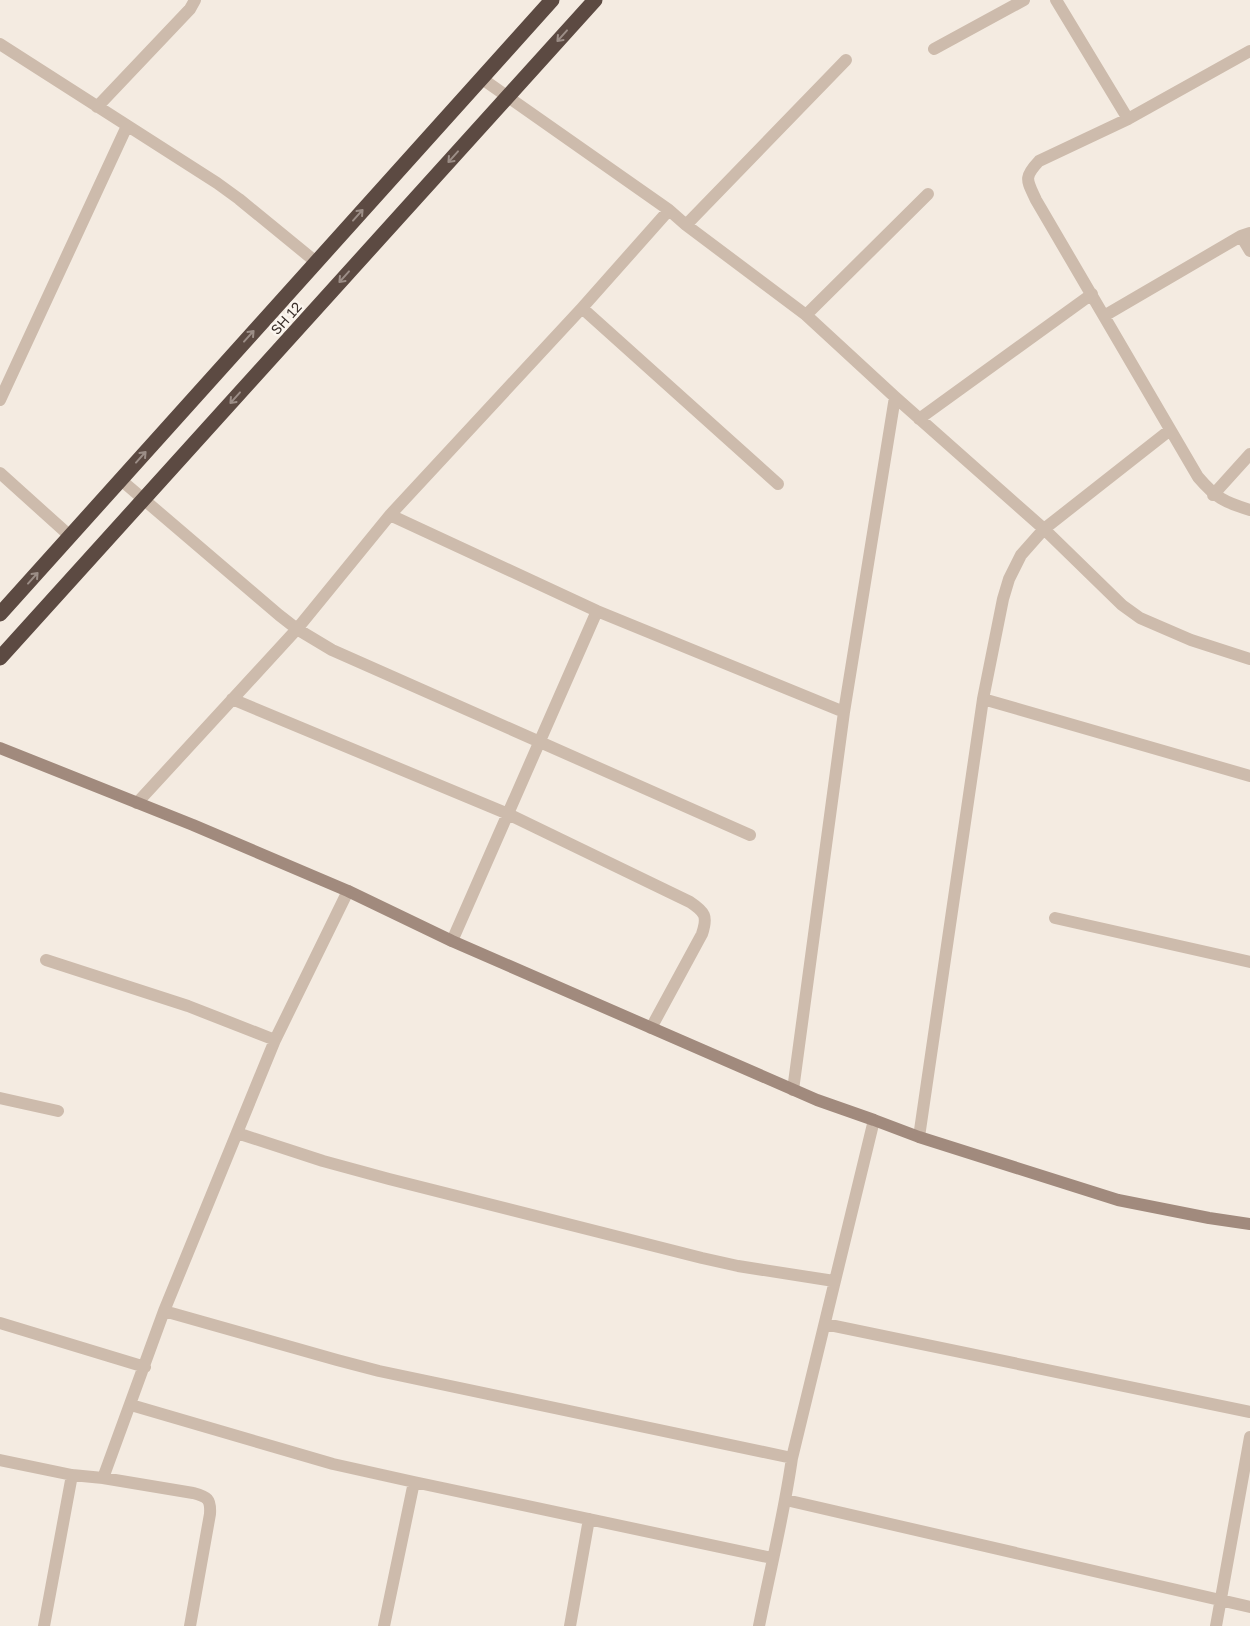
<svg xmlns="http://www.w3.org/2000/svg" width="1250" height="1626" viewBox="0 0 1250 1626" font-family="'Golos Text',sans-serif">
	<style>
		.lines { fill: none; stroke-linecap: round; stroke-linejoin: round }
		.street { stroke: #cdbbac; stroke-width: 12 }
		.secondary { stroke: #a18a7d; stroke-width: 12 }
		.highway { stroke: #5c4a42; stroke-width: 15 }
		.oneway { stroke: #9c8e87 }
		.labels { text-anchor: middle; dominant-baseline: central; stroke-width: 5; stroke-linejoin: round; paint-order: stroke }
		.street-label { font-size: 14px; fill: #3b302b; stroke: #fbf5ee }
	</style>
	<rect width="100%" height="100%" fill="#f4ebe1"/>
	<g class="lines">
		<path class="street" d="M1056,0L1128,119
			M0,44L217,183L239,199L316,262
			M934,49L1024,0
			M1250,51L1128,119L1039,161C1023,178 1027,180 1036,200L1198,477C1216,498 1224,502 1250,510
			M481,78L669,210L686,225L806,315L895,397L1044,529L1122,605L1140,618L1191,640L1250,659
			M97,107L190,9L195,0
			M686,225L846,60
			M1241,236L1250,251
			M582,308L778,484
			M806,315L928,194
			M1104,316L1241,236L1250,233
			M0,400L127,126
			M919,419L1092,294
			M0,473L70,536
			M121,480L279,615L297,629L332,650L750,835
			M1213,495L1250,454
			M390,515L597,611L844,712
			M232,699L508,814L690,902C705,912 708,916 702,934L651,1028
			M983,699L1250,776
			M137,803L297,629L390,515L582,308L669,210
			M1055,918L1250,962
			M452,941L597,611
			M46,960L188,1006L275,1040
			M793,1090L844,712L895,397
			M0,1098L58,1111
			M237,1133L323,1161L389,1179L702,1258L738,1266L834,1281
			M919,1137L983,699L1003,599L1009,579L1021,555L1044,529L1170,430
			M164,1311L337,1360L379,1371L792,1458
			M0,1323L145,1367
			M825,1324L1250,1412
			M131,1405L333,1464L414,1482L772,1558
			M0,1460L72,1475L103,1478L193,1493C207,1497 211,1498 210,1514L190,1626
			M103,1478L164,1311L275,1040L348,891
			M786,1500L1250,1607
			M44,1626L72,1475
			M384,1626L414,1482
			M570,1626L589,1519
			M759,1626C770,1570 784,1515 792,1458L874,1120
			M1216,1626L1250,1437"/>
		<path class="secondary" d="M0,748L193,825L348,891L452,941L817,1100L874,1120L919,1137L1118,1200L1209,1218L1250,1224"/>
		<path class="highway" d="M0,614L552,0
			M0,658L595,0"/>
	</g>
	<defs><path id="oneway-shaft" d="M-6 0H5M1.5-3L5.5 0L1.5 3" fill="none" stroke-width="1.6" stroke-linecap="round" stroke-linejoin="round" transform="scale(1.25)"/></defs>
	<g class="oneway">
		<use href="#oneway-shaft" transform="translate(562 36) rotate(132)"/>
		<use href="#oneway-shaft" transform="translate(453 157) rotate(132)"/>
		<use href="#oneway-shaft" transform="translate(358 215) rotate(-48)"/>
		<use href="#oneway-shaft" transform="translate(344 277) rotate(132)"/>
		<use href="#oneway-shaft" transform="translate(249 336) rotate(-48)"/>
		<use href="#oneway-shaft" transform="translate(235 398) rotate(132)"/>
		<use href="#oneway-shaft" transform="translate(141 457) rotate(-48)"/>
		<use href="#oneway-shaft" transform="translate(33 578) rotate(-48)"/>
	</g>
	<g class="labels">
		<g class="street-label">
			<text transform="translate(286 318) rotate(-48)">SH 12</text>
		</g>
	</g>
</svg>
